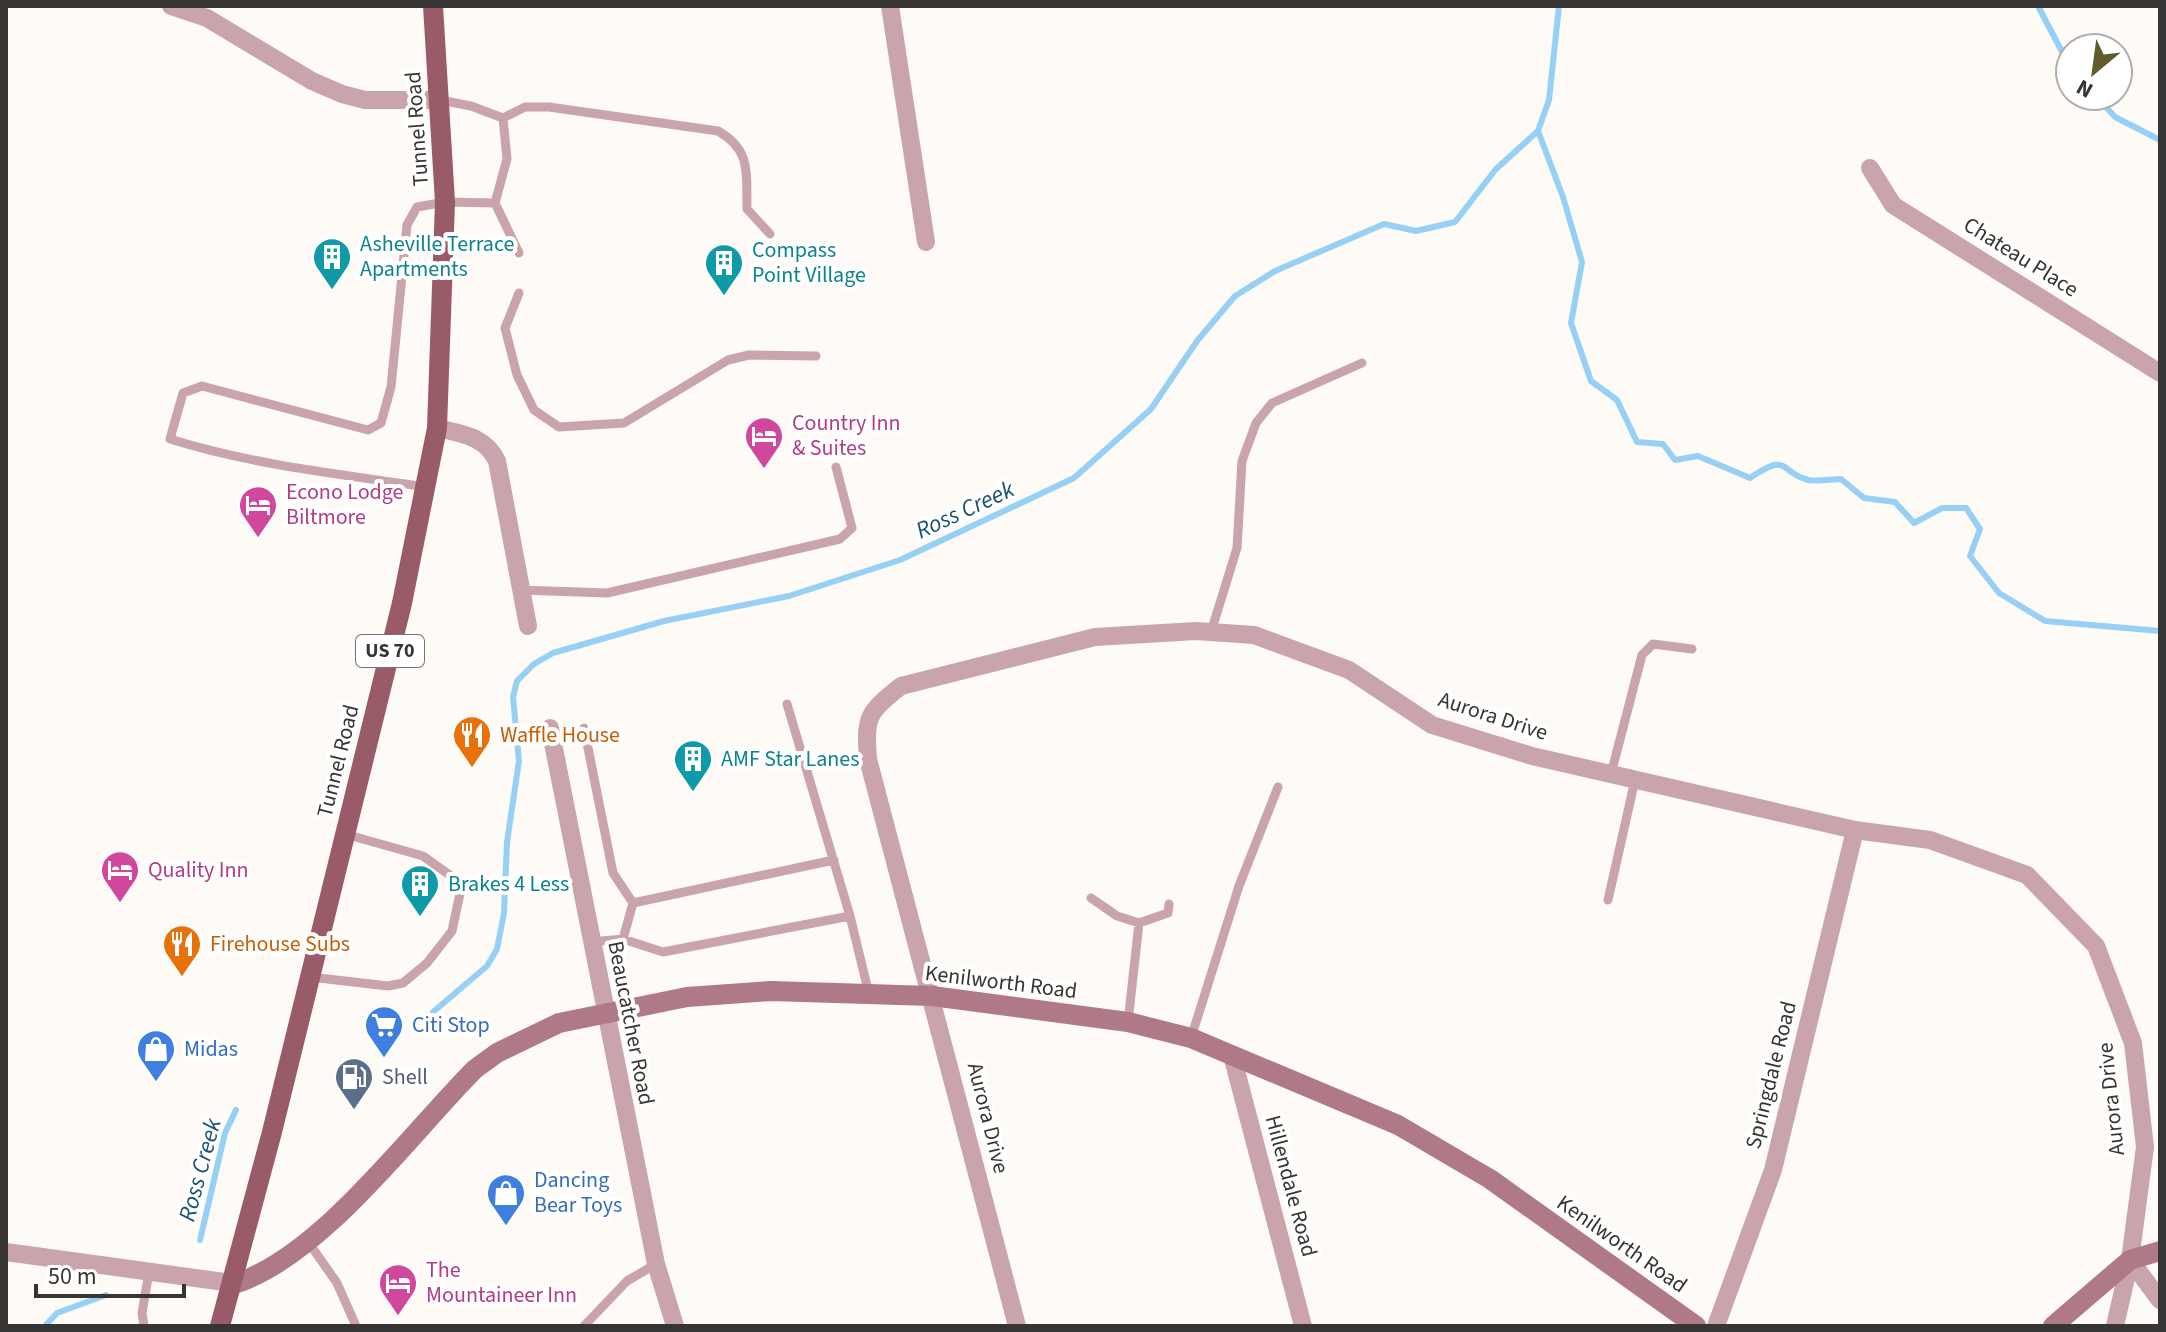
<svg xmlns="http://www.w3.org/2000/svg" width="2166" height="1332" viewBox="0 0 2166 1332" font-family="'Source Sans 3',sans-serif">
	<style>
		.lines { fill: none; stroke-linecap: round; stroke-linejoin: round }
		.stream { stroke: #96d0f5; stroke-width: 6 }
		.lane { stroke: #c9a4ab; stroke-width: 9 }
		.street { stroke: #c9a4ab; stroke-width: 18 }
		.secondary { stroke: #af7a85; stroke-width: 20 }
		.primary { stroke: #9a5b69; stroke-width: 20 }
		.labels { text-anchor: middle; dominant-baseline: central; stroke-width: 8; stroke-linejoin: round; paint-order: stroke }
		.shield { fill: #fff; stroke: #727270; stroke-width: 2 }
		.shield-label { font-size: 20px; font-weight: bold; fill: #363533 }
		.street-label { font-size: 22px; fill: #363533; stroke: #fff }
		.culture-label { font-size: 22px; fill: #0d838f; stroke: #fff; text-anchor: start }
		.hotel-label { font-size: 22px; fill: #b23c85; stroke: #fff; text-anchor: start }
		.food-label { font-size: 22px; fill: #c56008; stroke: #fff; text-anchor: start }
		.shop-label { font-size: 22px; fill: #366cbe; stroke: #fff; text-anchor: start }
		.service-label { font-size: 22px; fill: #4e5e75; stroke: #fff; text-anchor: start }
		.water-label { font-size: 24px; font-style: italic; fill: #185170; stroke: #fff }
	</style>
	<rect width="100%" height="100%" fill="#fefaf6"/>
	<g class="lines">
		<path class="stream" d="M2038,6L2070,67
			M2096,96L2115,117L2160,140
			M1538,131L1563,197L1582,262L1571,323L1591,381L1617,400L1637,442L1663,444L1675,460L1698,456L1750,478C1790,451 1778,472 1808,480C1817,482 1832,479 1841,479L1864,498L1895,502L1914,523L1942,508H1966L1980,529L1970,556L1999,593L2045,621L2160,631
			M433,1012L487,966L497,949L504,913L507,842L519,761L513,697L517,681L534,664L553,653L664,621L789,596L900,560L1074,478L1151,409L1197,341L1235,296L1275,271L1384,224L1416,231L1455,222L1496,169L1538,131L1549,100L1559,6
			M200,1240L225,1133L236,1110
			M45,1326L57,1313L106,1295"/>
		<path class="lane" d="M440,100L471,106L503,118L507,159L495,203
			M503,118L525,107H549L718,131C752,150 746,174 747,209L770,234
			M519,293L505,328L517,375L534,410L559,427L624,423L728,360L749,355L816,356
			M426,487C340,474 253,465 170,439L183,393L202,386L368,430L381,423L391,387L407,225L417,207L445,202L495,203L519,253
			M520,590L607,593L840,539L852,528L836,467
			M1211,632L1237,548L1242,461L1256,423L1272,403L1362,363
			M787,704L850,916
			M584,728L613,873L633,903
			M1611,774L1642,655L1653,644L1692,649
			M1091,898L1117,916L1139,923L1128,1022
			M1608,900L1635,780
			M1139,923L1168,913L1169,904
			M623,939L633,903L834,860
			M591,942L623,939L663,952L850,916L869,994
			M310,977L388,986L403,983L427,963L452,931L462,884L423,856L345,834
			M1191,1038L1239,886L1278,787
			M309,1243L337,1283L356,1326
			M144,1326L142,1313L149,1272
			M584,1326L627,1281L656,1264"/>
		<path class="street" d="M171,6L207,18L312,81L342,94L365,100H439
			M890,6L926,242
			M1870,168L1893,205L2160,373
			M437,428C462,434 485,436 497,461L528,626
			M550,728L656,1264L675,1326
			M1233,1059L1303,1326
			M6,1252L232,1283
			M2130,1260L2160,1300
			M1017,1326L868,759C865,717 867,713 901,686L1095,637L1196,631L1254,635L1349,670L1432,725L1532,756L1855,830L1930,840L2027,875L2096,946L2133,1043L2145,1147L2130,1260L2115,1326
			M1716,1326L1773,1170L1855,830"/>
		<path class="secondary" d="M237,1283C323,1254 410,1134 475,1069L497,1053L559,1023L687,997L771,991L932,996L1128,1022L1191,1038L1398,1125L1490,1179L1696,1326
			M2053,1326L2130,1260L2160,1251"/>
		<path class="primary" d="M220,1326L272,1132L402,603L437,428L445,202L433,6"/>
	</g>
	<defs>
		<symbol id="building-pin" viewBox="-11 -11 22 30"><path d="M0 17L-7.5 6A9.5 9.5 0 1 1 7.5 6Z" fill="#0f9aa8" stroke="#fff"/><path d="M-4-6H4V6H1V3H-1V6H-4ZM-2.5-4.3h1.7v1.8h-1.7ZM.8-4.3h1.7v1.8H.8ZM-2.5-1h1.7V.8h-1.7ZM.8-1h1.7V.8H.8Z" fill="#fff"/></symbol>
		<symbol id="hotel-pin" viewBox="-11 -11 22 30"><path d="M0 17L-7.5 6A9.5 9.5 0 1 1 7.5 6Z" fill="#d1479c" stroke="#fff"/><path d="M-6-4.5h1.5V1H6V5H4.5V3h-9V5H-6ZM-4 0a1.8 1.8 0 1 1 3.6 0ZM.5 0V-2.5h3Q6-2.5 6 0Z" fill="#fff"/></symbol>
		<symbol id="restaurant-pin" viewBox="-11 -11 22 30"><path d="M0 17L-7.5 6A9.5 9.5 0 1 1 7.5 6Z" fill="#e8710a" stroke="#fff"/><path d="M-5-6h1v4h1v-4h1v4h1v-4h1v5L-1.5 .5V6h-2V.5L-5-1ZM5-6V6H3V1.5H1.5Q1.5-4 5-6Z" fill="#fff"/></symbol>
		<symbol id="supermarket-pin" viewBox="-11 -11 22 30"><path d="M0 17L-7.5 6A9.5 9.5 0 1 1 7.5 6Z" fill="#3f7fe0" stroke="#fff"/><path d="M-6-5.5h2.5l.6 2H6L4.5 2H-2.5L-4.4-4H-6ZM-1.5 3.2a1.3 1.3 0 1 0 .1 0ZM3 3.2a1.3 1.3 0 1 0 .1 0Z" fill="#fff"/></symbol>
		<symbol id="shop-pin" viewBox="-11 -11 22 30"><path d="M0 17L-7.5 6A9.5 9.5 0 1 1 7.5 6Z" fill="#3f7fe0" stroke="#fff"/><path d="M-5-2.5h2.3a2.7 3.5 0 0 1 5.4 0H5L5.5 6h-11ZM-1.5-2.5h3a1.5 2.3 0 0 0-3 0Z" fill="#fff"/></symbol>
		<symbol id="fuel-pin" viewBox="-11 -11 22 30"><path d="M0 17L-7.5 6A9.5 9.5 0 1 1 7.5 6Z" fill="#5c6f8a" stroke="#fff"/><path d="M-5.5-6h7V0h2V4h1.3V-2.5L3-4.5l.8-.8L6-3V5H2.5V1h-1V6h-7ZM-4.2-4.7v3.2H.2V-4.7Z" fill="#fff"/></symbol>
	</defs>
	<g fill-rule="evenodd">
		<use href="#building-pin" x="310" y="235" width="44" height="60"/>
		<use href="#building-pin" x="702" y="241" width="44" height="60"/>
		<use href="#hotel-pin" x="742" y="414" width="44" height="60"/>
		<use href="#hotel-pin" x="236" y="483" width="44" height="60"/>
		<use href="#restaurant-pin" x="450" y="713" width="44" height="60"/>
		<use href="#building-pin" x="671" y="737" width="44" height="60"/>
		<use href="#hotel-pin" x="98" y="848" width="44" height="60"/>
		<use href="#building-pin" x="398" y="862" width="44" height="60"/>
		<use href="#restaurant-pin" x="160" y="922" width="44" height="60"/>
		<use href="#supermarket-pin" x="362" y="1003" width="44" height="60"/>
		<use href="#shop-pin" x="134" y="1027" width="44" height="60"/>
		<use href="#fuel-pin" x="332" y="1055" width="44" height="60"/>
		<use href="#shop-pin" x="484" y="1171" width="44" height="60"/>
		<use href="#hotel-pin" x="376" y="1261" width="44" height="60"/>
	</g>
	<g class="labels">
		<rect class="shield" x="356" y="635" width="68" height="32" rx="6"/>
		<g class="shield-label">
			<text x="390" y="651">US 70</text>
		</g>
		<g class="street-label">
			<text transform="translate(417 129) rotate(-94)">Tunnel Road</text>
			<text transform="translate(2021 257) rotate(32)">Chateau Place</text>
			<text transform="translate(1493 716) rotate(18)">Aurora Drive</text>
			<text transform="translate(338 761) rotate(-76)">Tunnel Road</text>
			<text transform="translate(1001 982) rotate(7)">Kenilworth Road</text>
			<text transform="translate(631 1023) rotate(79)">Beaucatcher Road</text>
			<text transform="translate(1771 1075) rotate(-76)">Springdale Road</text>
			<text transform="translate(2111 1099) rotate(-96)">Aurora Drive</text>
			<text transform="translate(988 1118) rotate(76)">Aurora Drive</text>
			<text transform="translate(1291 1186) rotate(75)">Hillendale Road</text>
			<text transform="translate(1622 1244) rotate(35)">Kenilworth Road</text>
		</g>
		<g class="culture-label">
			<text x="360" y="244">Asheville Terrace<tspan x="360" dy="25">Apartments</tspan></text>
			<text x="752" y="250">Compass<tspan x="752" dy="25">Point Village</tspan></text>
			<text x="721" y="759">AMF Star Lanes</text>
			<text x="448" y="884">Brakes 4 Less</text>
		</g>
		<g class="hotel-label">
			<text x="792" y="423">Country Inn<tspan x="792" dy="25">&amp; Suites</tspan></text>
			<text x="286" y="492">Econo Lodge<tspan x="286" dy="25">Biltmore</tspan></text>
			<text x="148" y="870">Quality Inn</text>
			<text x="426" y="1270">The<tspan x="426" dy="25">Mountaineer Inn</tspan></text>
		</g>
		<g class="food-label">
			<text x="500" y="735">Waffle House</text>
			<text x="210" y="944">Firehouse Subs</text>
		</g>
		<g class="shop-label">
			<text x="412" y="1025">Citi Stop</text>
			<text x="184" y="1049">Midas</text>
			<text x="534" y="1180">Dancing<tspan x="534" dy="25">Bear Toys</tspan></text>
		</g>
		<g class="service-label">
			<text x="382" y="1077">Shell</text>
		</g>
		<g class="water-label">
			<text transform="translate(965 510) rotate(-25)">Ross Creek</text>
			<text transform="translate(200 1170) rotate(-75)">Ross Creek</text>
		</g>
	</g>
	<rect width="2166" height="1332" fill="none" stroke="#363533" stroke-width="16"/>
	<g transform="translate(2094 72) rotate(209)"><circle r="38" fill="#ffffff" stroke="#afaead" stroke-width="2"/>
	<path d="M0-6L14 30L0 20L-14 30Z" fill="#605d2a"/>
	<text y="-12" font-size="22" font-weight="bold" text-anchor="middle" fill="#363533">N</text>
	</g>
	<path d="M36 1284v12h148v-12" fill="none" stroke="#363533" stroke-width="4"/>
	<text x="48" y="1284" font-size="24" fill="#363533" stroke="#ffffff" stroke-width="6" paint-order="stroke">50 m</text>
</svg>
